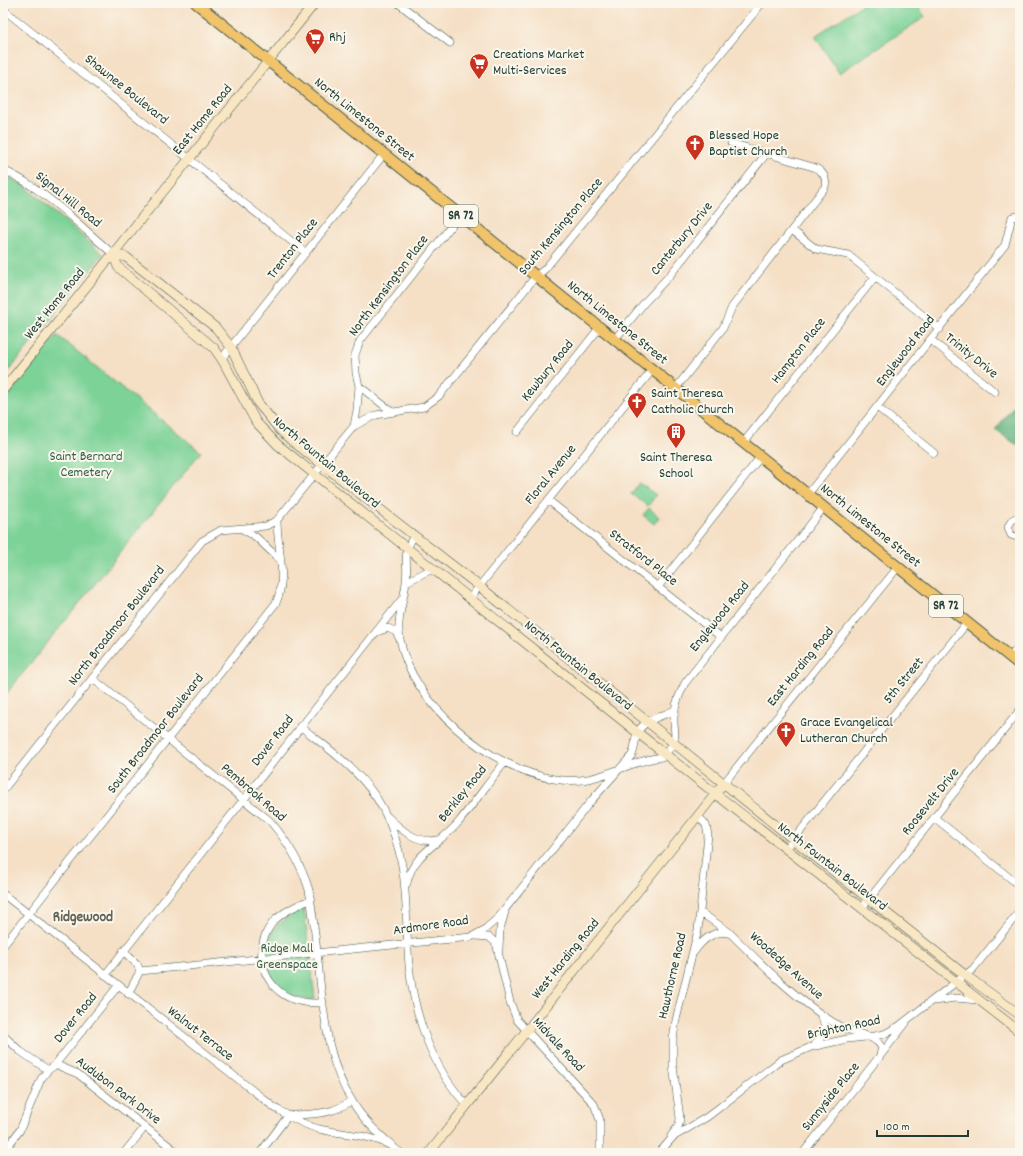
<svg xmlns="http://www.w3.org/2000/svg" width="1023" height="1156" viewBox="0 0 1023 1156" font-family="Dekko,sans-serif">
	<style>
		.green { fill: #7bd297; stroke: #4d8866 }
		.forest { fill: #64b480; stroke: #42785a }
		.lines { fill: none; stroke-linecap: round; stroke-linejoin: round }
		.street-casing { stroke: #3f554a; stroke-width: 8 }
		.secondary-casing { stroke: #3f554a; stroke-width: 10 }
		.primary-casing { stroke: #3f554a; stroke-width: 12 }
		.street { stroke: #fff; stroke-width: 7 }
		.secondary { stroke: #f9e7c3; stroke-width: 9 }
		.primary { stroke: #f1c36a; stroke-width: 10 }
		.labels { text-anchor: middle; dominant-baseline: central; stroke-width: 4; stroke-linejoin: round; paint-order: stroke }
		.shield { fill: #fbf7ec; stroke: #61756b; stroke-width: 1 }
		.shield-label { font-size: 13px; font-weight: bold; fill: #1f3d34 }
		.poi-label { font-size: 14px; fill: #1f3d34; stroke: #fbf7ec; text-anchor: start }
		.street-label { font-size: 14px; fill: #1f3d34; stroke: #fbf7ec }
		.park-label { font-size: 14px; fill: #36624d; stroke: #fbf7ec }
		.neighbourhood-label { font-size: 15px; font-weight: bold; fill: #646356; stroke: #fbf7ec }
	</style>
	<rect width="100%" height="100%" fill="#fbf7ec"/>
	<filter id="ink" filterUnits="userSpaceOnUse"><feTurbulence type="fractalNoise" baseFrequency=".025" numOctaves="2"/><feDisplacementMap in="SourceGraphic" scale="8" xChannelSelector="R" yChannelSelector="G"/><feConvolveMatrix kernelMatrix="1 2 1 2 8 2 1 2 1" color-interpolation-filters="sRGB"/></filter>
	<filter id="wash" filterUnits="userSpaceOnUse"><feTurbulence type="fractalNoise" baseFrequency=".012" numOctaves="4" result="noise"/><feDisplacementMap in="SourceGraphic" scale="16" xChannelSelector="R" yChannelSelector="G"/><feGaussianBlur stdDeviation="0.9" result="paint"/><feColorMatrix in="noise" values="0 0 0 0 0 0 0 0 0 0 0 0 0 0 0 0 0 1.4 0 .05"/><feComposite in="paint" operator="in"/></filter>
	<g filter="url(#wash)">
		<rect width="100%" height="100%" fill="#f5dfc5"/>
		<path class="green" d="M865,3H916L925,17L839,73L815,36Z
			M3,174L26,187L103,254L3,378Z
			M57,335L201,452L3,698V402Z
			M639,483L656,495L648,506L631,494Z
			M649,508L659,517L654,524L643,515Z
			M304,908L315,999C308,1001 304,999 297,998C285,995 278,988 271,977C251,947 276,920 304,908Z"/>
		<path class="forest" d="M1020,398V447L995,430Z"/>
	</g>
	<g filter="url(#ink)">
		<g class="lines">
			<defs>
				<path id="street" d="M398,3L450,43
					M3,9L306,253
					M3,170C44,188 79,225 113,254
					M792,230L816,249L848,255L940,329
					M615,339L644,303L670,275L767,153
					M931,340L995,392
					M222,358L384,154
					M359,386L391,411
					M676,388L723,328L732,307L825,187C827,177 823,171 813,167L731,143
					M877,407L934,453
					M354,426L357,410L359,386L356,373L355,355L360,341L460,215
					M517,432L600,327
					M744,442L875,277
					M808,494L1005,245L1012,217L1020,216
					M548,500L721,637
					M1020,516L1012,520L1008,527L1011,535L1020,538
					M242,529L256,537L280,560
					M414,536C401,555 409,561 406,582C404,601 396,619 400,639C411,703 490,769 554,779C599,787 620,762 662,757C684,736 670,732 675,709C677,700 681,691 685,683L824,507
					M406,582L428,571H436
					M658,587L761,456
					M470,598L653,369
					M377,632L388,628L396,632L399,638
					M1010,657L1020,645
					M92,678L270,821C288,842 301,863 309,890C314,920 317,950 320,981C325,1023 329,1065 352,1101C362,1119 377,1133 393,1146
					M300,726C330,750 365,774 383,809C411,862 404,908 409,965C414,1015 432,1068 467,1105
					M724,783L898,567
					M3,790L202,541L221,530L266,526L277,520L354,426L376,415L424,407L439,396L536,276L545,269L762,3
					M388,817C401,830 417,844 438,840
					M935,818L1020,886
					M786,849L967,623
					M407,883C413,853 440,844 458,823C474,803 489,782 505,762
					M3,894L275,1108C289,1116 303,1125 319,1129C348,1136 377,1133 401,1153
					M310,900C298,905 286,910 276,919C252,943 259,984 290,998C300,1003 311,1003 323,1003
					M862,908L1020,710
					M700,912L729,932
					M475,936L489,937L496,943L510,1002L517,1020L594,1104L600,1120V1153
					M3,946L276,603C288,576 277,549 277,520
					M499,949L500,929L505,912
					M123,951L137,964L140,971L128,994
					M694,952C702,940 716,928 731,934C764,967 798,1001 839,1026C852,1033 875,1034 882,1048L879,1058
					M140,971L471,937L484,930L498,918L591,801L632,755C635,748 635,743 636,736C641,720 661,717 675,710
					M105,975L402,599
					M935,1001L955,998L978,1000
					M3,1035L20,1051L48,1070
					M814,1045C824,1037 828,1025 820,1014
					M54,1066L118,986
					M671,1136L679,1125L680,1118L673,1066V1039L676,1020L698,930L708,835L706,825L698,816
					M3,1153L20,1130L41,1079L48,1070L54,1066H59L78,1074L178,1153
					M124,1153L145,1127
					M260,1153L288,1116C314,1113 329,1116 351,1101
					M659,1153L673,1137L707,1117L781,1060L811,1047L847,1039L875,1036L884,1034L899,1026L973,969L1020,911
					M803,1153L906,1023"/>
				<path id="secondary" d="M113,254L118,267L214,348L223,361L256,422L278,445L638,733L1020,1032
					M113,254L126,257L216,328L231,347L258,403L280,430L292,441L479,586L794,840L965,975L1020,1015
					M3,390L315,3
					M429,1153L724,783"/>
				<path id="primary" d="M196,3L1020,665"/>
			</defs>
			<use href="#street" class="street-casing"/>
			<use href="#secondary" class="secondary-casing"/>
			<use href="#primary" class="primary-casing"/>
			<use href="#street" class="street"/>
			<use href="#secondary" class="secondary"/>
			<use href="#primary" class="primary"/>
		</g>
	</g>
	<defs>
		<symbol id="supermarket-pin" viewBox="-11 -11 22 30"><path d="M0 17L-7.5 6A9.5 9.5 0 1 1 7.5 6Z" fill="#c8321e" stroke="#fbf7ec"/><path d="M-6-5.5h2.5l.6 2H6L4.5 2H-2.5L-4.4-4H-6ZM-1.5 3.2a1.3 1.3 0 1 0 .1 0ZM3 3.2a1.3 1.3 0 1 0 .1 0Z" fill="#fff"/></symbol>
		<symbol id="church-pin" viewBox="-11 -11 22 30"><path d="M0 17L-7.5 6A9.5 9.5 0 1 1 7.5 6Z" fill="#c8321e" stroke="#fbf7ec"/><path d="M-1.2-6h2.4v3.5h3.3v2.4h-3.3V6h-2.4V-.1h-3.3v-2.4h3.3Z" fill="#fff"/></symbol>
		<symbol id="building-pin" viewBox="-11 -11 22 30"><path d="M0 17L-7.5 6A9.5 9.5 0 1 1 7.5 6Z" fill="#c8321e" stroke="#fbf7ec"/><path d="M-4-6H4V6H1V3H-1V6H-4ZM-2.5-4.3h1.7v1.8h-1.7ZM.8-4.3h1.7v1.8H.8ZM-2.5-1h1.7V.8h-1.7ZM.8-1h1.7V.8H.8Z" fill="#fff"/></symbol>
	</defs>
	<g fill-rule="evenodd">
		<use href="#supermarket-pin" x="304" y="27" width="22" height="30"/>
		<use href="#supermarket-pin" x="468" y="52" width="22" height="30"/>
		<use href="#church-pin" x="684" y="133" width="22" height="30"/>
		<use href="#church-pin" x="626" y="391" width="22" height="30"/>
		<use href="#building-pin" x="665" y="421" width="22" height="30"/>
		<use href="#church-pin" x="775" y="720" width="22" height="30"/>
	</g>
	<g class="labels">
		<g class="shield">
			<rect x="444" y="205" width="34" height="22" rx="3"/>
			<rect x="929" y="595" width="34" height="22" rx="3"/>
		</g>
		<g class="shield-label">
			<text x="461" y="216">SR 72</text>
			<text x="946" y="606">SR 72</text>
		</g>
		<g class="poi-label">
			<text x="329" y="38">Rhj</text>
			<text x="493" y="55">Creations Market<tspan x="493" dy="16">Multi-Services</tspan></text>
			<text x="709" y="136">Blessed Hope<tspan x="709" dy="16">Baptist Church</tspan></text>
			<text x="651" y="394">Saint Theresa<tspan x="651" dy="16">Catholic Church</tspan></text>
			<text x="676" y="458" text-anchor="middle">Saint Theresa<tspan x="676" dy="16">School</tspan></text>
			<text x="800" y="723">Grace Evangelical<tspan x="800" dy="16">Lutheran Church</tspan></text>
		</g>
		<g class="street-label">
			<text transform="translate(126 90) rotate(39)">Shawnee Boulevard</text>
			<text transform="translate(203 120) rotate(-51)">East Home Road</text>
			<text transform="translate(364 120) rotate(39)">North Limestone Street</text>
			<text transform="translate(68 200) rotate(39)">Signal Hill Road</text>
			<text transform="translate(561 227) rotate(-50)">South Kensington Place</text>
			<text transform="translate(682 239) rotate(-51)">Canterbury Drive</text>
			<text transform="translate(293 249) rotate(-52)">Trenton Place</text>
			<text transform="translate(389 286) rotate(-53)">North Kensington Place</text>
			<text transform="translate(55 304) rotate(-51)">West Home Road</text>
			<text transform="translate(617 323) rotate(39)">North Limestone Street</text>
			<text transform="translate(799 351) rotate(-52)">Hampton Place</text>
			<text transform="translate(906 351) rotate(-52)">Englewood Road</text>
			<text transform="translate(971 356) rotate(39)">Trinity Drive</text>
			<text transform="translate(548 371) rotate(-51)">Kewbury Road</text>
			<text transform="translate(326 463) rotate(40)">North Fountain Boulevard</text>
			<text transform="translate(551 475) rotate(-51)">Floral Avenue</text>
			<text transform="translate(870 526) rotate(39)">North Limestone Street</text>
			<text transform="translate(643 558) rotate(38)">Stratford Place</text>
			<text transform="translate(720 617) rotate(-51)">Englewood Road</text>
			<text transform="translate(117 626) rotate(-52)">North Broadmoor Boulevard</text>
			<text transform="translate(578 666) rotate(39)">North Fountain Boulevard</text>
			<text transform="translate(801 667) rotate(-51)">East Harding Road</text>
			<text transform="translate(904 681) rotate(-51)">5th Street</text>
			<text transform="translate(156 734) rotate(-52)">South Broadmoor Boulevard</text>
			<text transform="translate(273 741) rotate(-52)">Dover Road</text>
			<text transform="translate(253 793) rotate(41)">Pembrook Road</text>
			<text transform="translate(463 794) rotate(-51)">Berkley Road</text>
			<text transform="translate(931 802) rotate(-51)">Roosevelt Drive</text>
			<text transform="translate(832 867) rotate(38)">North Fountain Boulevard</text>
			<text transform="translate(431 926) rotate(-8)">Ardmore Road</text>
			<text transform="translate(566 959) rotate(-51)">West Harding Road</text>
			<text transform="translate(786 966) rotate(42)">Woodedge Avenue</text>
			<text transform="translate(673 976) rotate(-77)">Hawthorne Road</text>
			<text transform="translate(76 1018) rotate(-51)">Dover Road</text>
			<text transform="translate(844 1028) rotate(-12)">Brighton Road</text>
			<text transform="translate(200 1034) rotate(38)">Walnut Terrace</text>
			<text transform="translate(558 1045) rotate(47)">Midvale Road</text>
			<text transform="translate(118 1091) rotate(37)">Audubon Park Drive</text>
			<text transform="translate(831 1097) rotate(-51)">Sunnyside Place</text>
		</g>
		<g class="park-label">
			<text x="86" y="457">Saint Bernard<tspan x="86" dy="16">Cemetery</tspan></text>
			<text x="287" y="949">Ridge Mall<tspan x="287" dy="16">Greenspace</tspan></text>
		</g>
		<g class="neighbourhood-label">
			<text x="83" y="918">Ridgewood</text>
		</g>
	</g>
	<rect width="1023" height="1156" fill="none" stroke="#fbf7ec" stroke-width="16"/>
	<path d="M877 1130v6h91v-6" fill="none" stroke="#1f3d34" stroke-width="2"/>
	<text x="883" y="1130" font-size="12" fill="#1f3d34" stroke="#fbf7ec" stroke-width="3" paint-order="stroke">100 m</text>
</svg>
